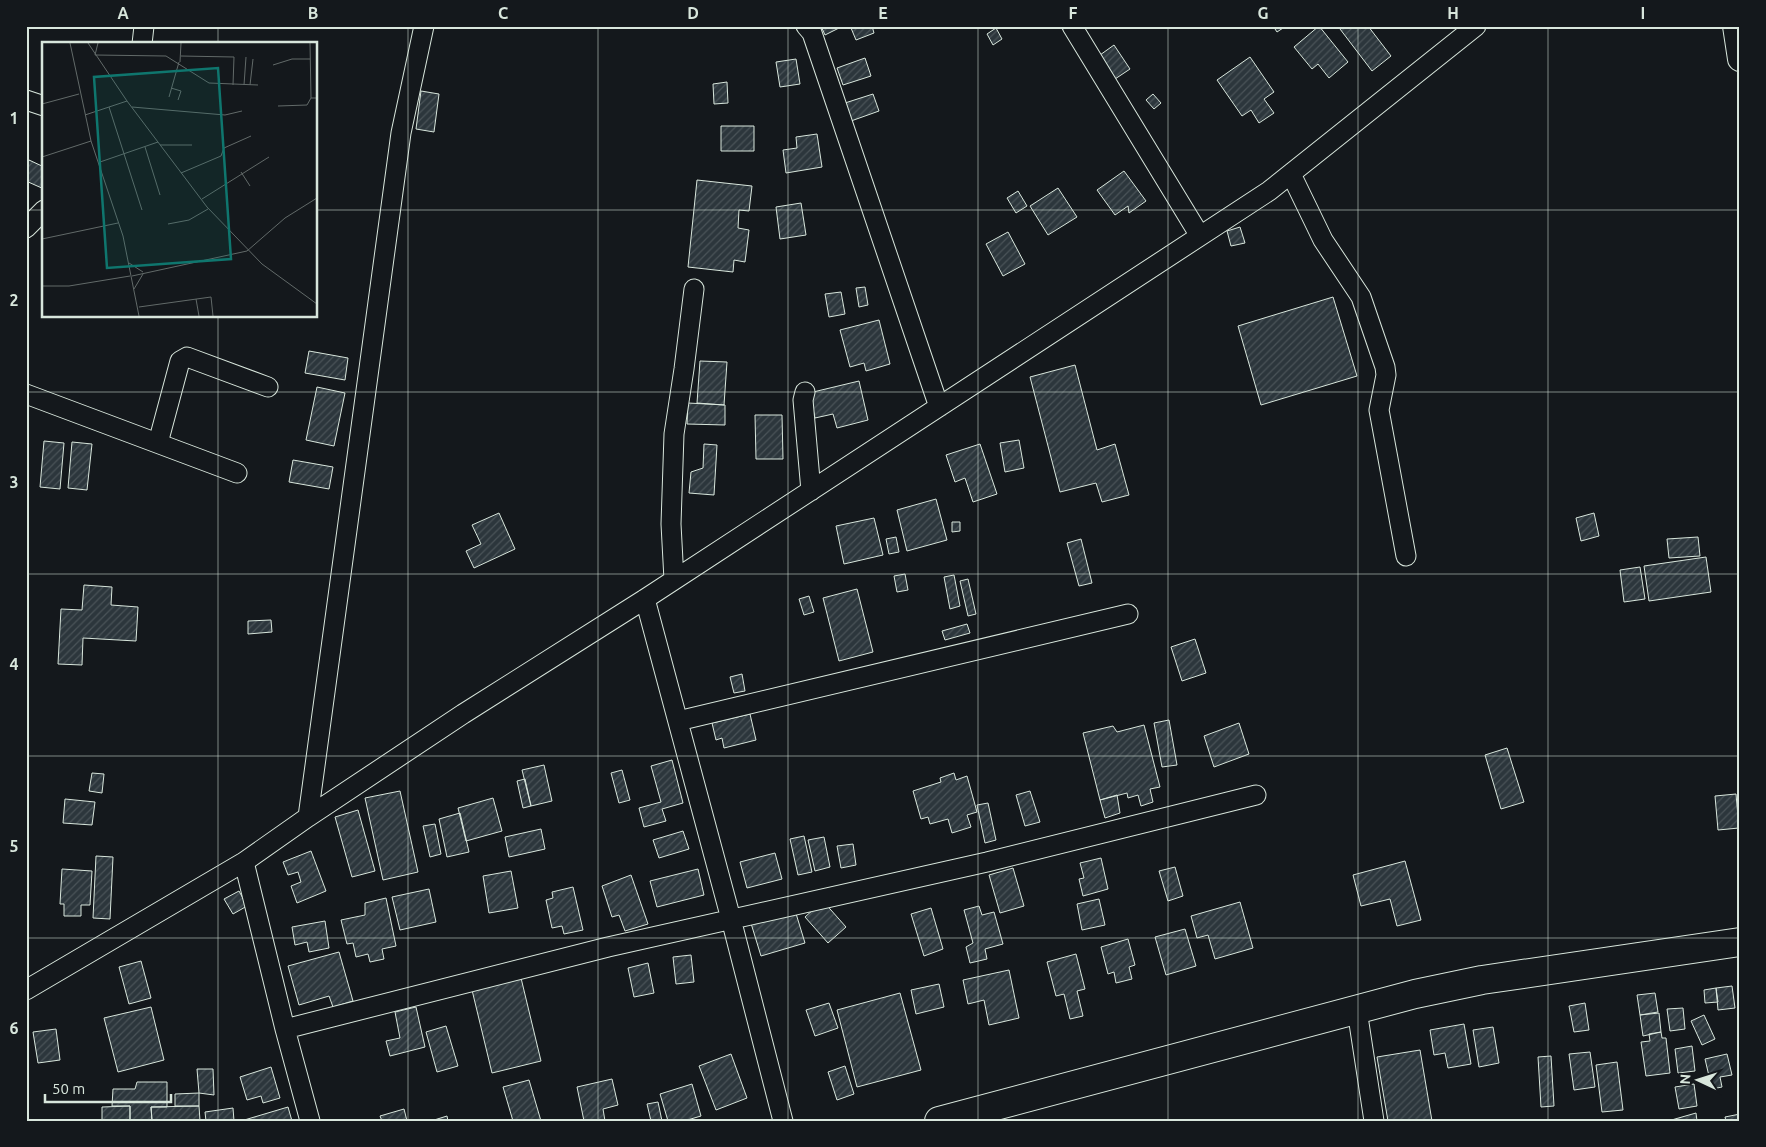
<svg xmlns="http://www.w3.org/2000/svg" width="1766" height="1147" viewBox="0 0 1766 1147" font-family="Ubuntu,sans-serif">
	<style>
		.building { fill: url(#building-hatch); stroke: #d8e6dc }
		.lines { fill: none; stroke-linecap: round; stroke-linejoin: round }
		.minor-casing { stroke: #d8e6dc; stroke-width: 21 }
		.major-casing { stroke: #d8e6dc; stroke-width: 26 }
		.highway-casing { stroke: #d8e6dc; stroke-width: 30 }
		.minor { stroke: #14181c; stroke-width: 19 }
		.major { stroke: #14181c; stroke-width: 24 }
		.highway { stroke: #14181c; stroke-width: 28 }
		.grid { fill: none; stroke: #d8e6dc; stroke-width: 1; stroke-opacity: 0.55 }
		.inset-road { fill: none; stroke: #626a69; stroke-width: 1 }
		.view { fill: #0f766e; fill-opacity: 0.15; stroke: #0f766e; stroke-width: 2.5 }
		.inset-edge { fill: none; stroke: #d8e6dc; stroke-width: 2.5 }
		.neatline { fill: none; stroke: #d8e6dc; stroke-width: 2 }
		.grid-label { font-size: 16px; text-anchor: middle; font-weight: bold; fill: #d8e6dc }
	</style>
	<defs>
		<pattern id="building-hatch" width="6" height="6" patternUnits="userSpaceOnUse" patternTransform="scale(1.25)"><rect width="6" height="6" fill="#2c363c"/><path d="M-1 1l2-2M0 6l6-6M5 7l2-2" fill="none" stroke="#4a5358"/></pattern>
	</defs>
	<rect width="100%" height="100%" fill="#14181c"/>
	<path class="building" d="M821,26H843L825,35Z
		M856,26H872L874,33L856,40L851,28Z
		M1273,26H1286L1277,32Z
		M1319,26L1348,62L1329,78L1318,64L1312,69L1294,47Z
		M1343,26H1368L1391,56L1372,71L1340,29Z
		M996,28L1002,39L993,45L987,34Z
		M1114,45L1130,69L1109,83L1093,60Z
		M1250,57L1274,92L1264,99L1274,113L1259,123L1251,110L1242,116L1217,80Z
		M865,58L871,76L843,85L837,68Z
		M796,59L800,84L780,87L776,62Z
		M727,82L728,103L714,104L713,84Z
		M421,91L439,94L434,132L416,129Z
		M873,94L879,111L851,121L845,103Z
		M1153,94L1161,103L1154,109L1146,100Z
		M721,126H754V151H721Z
		M817,134L822,167L786,173L783,150L797,148L796,137Z
		M29,160L44,167V189L26,181V167Z
		M1124,171L1146,201L1129,213L1128,206L1115,215L1097,190Z
		M697,180L752,186L749,211L739,210L738,228L749,230L745,262L734,260L733,272L688,267Z
		M1058,188L1077,217L1048,235L1030,206Z
		M1018,191L1027,206L1016,213L1007,198Z
		M801,203L806,235L780,239L776,207Z
		M1240,227L1245,243L1231,246L1227,231Z
		M1008,232L1025,264L1003,276L986,244Z
		M865,287L868,305L859,307L856,288Z
		M841,292L845,314L829,317L825,294Z
		M1333,297L1357,376L1261,405L1238,326Z
		M879,320L890,364L866,371L864,363L850,367L840,330Z
		M309,351L348,358L345,380L305,373Z
		M700,361L727,362L724,405L697,403Z
		M1075,365L1097,450L1115,444L1129,495L1102,502L1096,483L1060,492L1030,377Z
		M859,381L868,420L837,428L833,414L815,418L809,393Z
		M317,387L345,393L334,446L306,440Z
		M688,403L725,405V425L687,424Z
		M755,415H782L783,459H756Z
		M1019,440L1024,468L1005,472L1000,443Z
		M44,441L64,443L60,489L40,487Z
		M72,442L92,444L87,490L68,488Z
		M704,444L717,445L714,495L689,493L691,472L703,468Z
		M980,444L997,494L973,502L965,478L955,482L946,455Z
		M293,460L333,467L329,489L289,482Z
		M936,499L947,540L907,551L897,510Z
		M499,513L515,549L474,568L466,551L481,544L472,525Z
		M1594,513L1599,536L1581,541L1576,518Z
		M874,518L883,555L844,564L836,526Z
		M952,522H960V531L952,532Z
		M896,537L899,552L889,554L886,539Z
		M1698,537L1700,556L1669,558L1667,539Z
		M1081,539L1092,583L1079,586L1067,543Z
		M1706,557L1711,592L1649,601L1644,566Z
		M1640,567L1645,599L1624,602L1620,570Z
		M905,574L908,590L897,592L894,576Z
		M954,575L960,606L950,609L944,577Z
		M968,579L976,614L968,616L960,581Z
		M84,585L112,587L111,605L138,607L136,641L83,638L82,665L58,664L61,609L82,610Z
		M857,589L873,652L839,661L823,598Z
		M809,596L814,612L804,615L799,599Z
		M271,620L272,632L248,634V621Z
		M967,624L970,633L945,640L942,631Z
		M1195,639L1206,673L1182,681L1171,647Z
		M742,674L745,691L734,693L730,677Z
		M750,714L756,740L724,748L722,738L716,740L712,723Z
		M1169,720L1177,765L1162,767L1154,723Z
		M1239,723L1249,754L1214,767L1204,736Z
		M1144,725L1160,787L1150,789L1153,802L1141,806L1138,795L1128,798L1127,793L1100,800L1083,733L1113,726L1117,732Z
		M1507,748L1524,802L1501,809L1485,755Z
		M672,760L683,803L662,809L666,821L644,827L639,808L661,802L651,766Z
		M544,765L552,801L531,806L522,770Z
		M622,770L630,800L619,803L611,773Z
		M92,773L104,774L102,793L89,791Z
		M954,773L956,780L967,776L977,812L967,815L971,827L952,833L948,819L930,824L928,817L921,819L913,791L941,782L940,778Z
		M525,779L531,806L523,808L517,781Z
		M400,791L418,872L383,880L365,798Z
		M1030,791L1040,822L1025,826L1016,795Z
		M1736,794L1739,828L1718,830L1715,796Z
		M1117,795L1120,813L1105,818L1100,800Z
		M493,798L502,831L466,841L458,808Z
		M65,799L95,802L92,825L63,823Z
		M988,803L996,840L985,843L977,805Z
		M358,810L375,871L352,877L335,817Z
		M460,813L469,852L447,857L439,819Z
		M435,824L441,854L430,857L423,826Z
		M541,829L545,849L509,857L505,837Z
		M683,831L689,849L659,858L653,840Z
		M804,836L812,872L798,875L790,839Z
		M824,837L830,867L815,871L808,840Z
		M853,844L856,865L841,868L837,846Z
		M311,851L326,891L297,903L291,886L301,882L298,872L288,875L283,862Z
		M775,853L782,879L747,888L740,862Z
		M96,856L113,857L110,919L93,918Z
		M1101,858L1108,889L1083,896L1079,879L1084,878L1080,863Z
		M1405,861L1421,920L1397,926L1390,899L1361,906L1353,875Z
		M1175,867L1183,896L1168,901L1159,871Z
		M1013,868L1024,906L1000,913L989,875Z
		M62,869L92,871L90,905H81V916H64V904H60Z
		M698,869L704,895L657,907L650,881Z
		M511,871L518,908L489,913L483,876Z
		M631,875L648,924L625,931L619,915L612,917L602,886Z
		M573,887L583,930L564,934L562,926L552,928L546,900L553,898L552,892Z
		M429,889L436,922L400,930L392,897Z
		M239,891L247,906L233,914L224,899Z
		M386,898L396,946L382,949L384,959L370,962L368,954L356,957L353,943L347,944L341,920L365,915V903Z
		M1099,899L1105,925L1082,930L1077,904Z
		M823,901L846,927L828,943L805,917Z
		M1240,902L1253,948L1215,959L1208,935L1197,938L1191,916Z
		M979,906L982,915L994,912L1003,944L985,949L987,959L970,963L966,947L973,943L964,910Z
		M794,907L805,943L761,956L750,920Z
		M931,908L943,949L924,956L911,914Z
		M325,921L329,948L309,952L307,942L295,945L292,927Z
		M1185,929L1196,966L1166,975L1155,937Z
		M1128,939L1135,965L1129,967L1132,979L1116,983L1114,972L1108,974L1101,947Z
		M339,952L353,1001L333,1007L329,996L299,1005L288,966Z
		M1076,954L1085,989L1077,991L1083,1016L1070,1019L1064,994L1056,996L1047,962Z
		M691,955L694,982L676,984L673,957Z
		M141,961L151,998L129,1004L119,967Z
		M648,963L654,993L634,997L628,968Z
		M1009,970L1019,1018L989,1025L984,1000L968,1004L963,980Z
		M521,978L541,1061L492,1073L472,990Z
		M939,984L944,1007L916,1014L911,990Z
		M1732,986L1735,1008L1718,1010L1716,988Z
		M1716,988L1718,1002L1705,1003L1704,990Z
		M900,993L921,1070L857,1087L837,1010Z
		M1655,993L1658,1012L1640,1015L1637,995Z
		M829,1003L838,1028L815,1036L806,1010Z
		M1585,1003L1589,1030L1574,1032L1569,1006Z
		M151,1007L164,1060L118,1072L104,1018Z
		M416,1007L425,1047L390,1056L386,1041L400,1038L395,1012Z
		M1683,1008L1685,1029L1670,1031L1667,1009Z
		M1659,1013L1661,1032L1643,1036L1640,1015Z
		M1704,1015L1715,1039L1702,1045L1691,1021Z
		M1464,1024L1471,1064L1448,1068L1445,1053L1434,1055L1430,1030Z
		M446,1026L458,1066L437,1072L426,1032Z
		M1493,1027L1499,1063L1479,1067L1473,1030Z
		M56,1029L60,1060L38,1063L33,1032Z
		M1661,1032L1662,1038H1666L1670,1073L1646,1076L1641,1042L1650,1041L1649,1034Z
		M1692,1046L1695,1071L1678,1073L1675,1049Z
		M1420,1050L1432,1121H1388L1377,1057Z
		M1590,1052L1595,1087L1574,1090L1569,1054Z
		M731,1054L747,1098L716,1110L699,1066Z
		M1727,1054L1732,1075L1720,1077L1722,1087L1712,1089L1705,1059Z
		M1551,1056L1554,1106L1541,1107L1538,1057Z
		M1617,1062L1623,1110L1602,1112L1596,1065Z
		M845,1066L854,1094L837,1100L828,1072Z
		M271,1067L280,1098L263,1103L261,1096L247,1100L240,1077Z
		M197,1069H213L214,1095L199,1093Z
		M612,1079L618,1105L603,1109L605,1121H584L577,1087Z
		M529,1080L541,1121H513L503,1087Z
		M137,1082H167V1107H151L152,1121H130V1106H112L113,1089H135Z
		M692,1084L701,1116L684,1121H668L660,1094Z
		M1694,1084L1697,1106L1679,1109L1675,1087Z
		M199,1093V1106H175V1094Z
		M658,1102L662,1121H651L647,1104Z
		M130,1106V1121H102V1107Z
		M199,1106L200,1121H152L151,1107Z
		M288,1107L292,1121H241Z
		M233,1108L234,1121H206L205,1112Z
		M404,1109L407,1121H382L380,1116Z
		M1696,1113L1697,1121H1668Z
		M1740,1114V1121H1726L1725,1117Z
		M447,1116L448,1121H431Z"/>
	<g class="lines">
		<defs>
			<path id="minor" d="M806,26L812,33L939,407
				M1072,26L1200,236
				M142,44L144,26
				M26,100L44,106
				M1291,174L1323,240L1361,297L1385,367L1386,375L1379,410L1406,556
				M26,228L44,210
				M805,392L803,400L811,491
				M26,394L237,473
				M158,443L180,361L187,357L268,387
				M674,580L671,524L674,434L684,369L694,289
				M645,599L731,919L783,1121
				M678,721L1128,614
				M308,817L401,133L424,26
				M244,862L285,1029L310,1121
				M26,990L244,862L308,817L463,714L645,599L1269,191L1476,26
				M1357,1010L1374,1121
				M285,1029L608,947L987,862L1256,795"/>
			<path id="major" d="M1735,26L1740,59"/>
			<path id="highway" d="M939,1121L1415,994L1482,980L1740,942"/>
		</defs>
		<use href="#minor" class="minor-casing"/>
		<use href="#major" class="major-casing"/>
		<use href="#highway" class="highway-casing"/>
		<use href="#minor" class="minor"/>
		<use href="#major" class="major"/>
		<use href="#highway" class="highway"/>
	</g>
	<path class="grid" d="M218,26V44M408,26V1121M598,26V1121M788,26V1121M978,26V1121M1168,26V1121M1358,26V1121M1548,26V1121M26,210H44M316,210H1740M218,316V1121M26,392H1740M26,574H1740M26,756H1740M26,938H1740"/>
	<g transform="translate(42 42)">
		<rect width="275" height="275" fill="#14181c"/>
		<path class="inset-road" d="M28,1L49,99L81,194L97,274M46,1L85,59L165,165L220,222L275,262M56,1L53,13L124,14L167,41L216,43M268,1L269,56H275M139,14L192,15L191,43M138,20L139,1M231,23L250,17H268M202,43L204,15M208,43L211,17M129,46L139,49L136,58M127,55L137,20M0,62L37,52M236,64L265,63L269,56M67,65L100,168M90,65L183,73L200,69M43,73L85,59M118,103H150M103,105L118,153M0,115L49,99M58,120L116,100M199,130L208,144M139,131L179,114L182,106L209,94M160,157L227,115M126,182L147,178L166,167M0,197L76,181M87,221L101,230M90,234L205,209L243,176L275,156M0,244H27L88,234M92,247L101,232M154,257L157,274M97,265L169,255L171,274"/>
		<path class="view" d="M176,26L189,217L65,226L52,35Z"/>
		<rect width="275" height="275" class="inset-edge"/>
	</g>
	<rect width="1766" height="1147" fill="none" stroke="#14181c" stroke-width="55"/>
	<g transform="translate(1698 1080) rotate(274)" stroke="#14181c" stroke-width="4" paint-order="stroke">
	<path d="M0-4L9 19L0 12L-9 19Z" fill="#d8e6dc"/>
	<text y="-8" font-size="14" font-weight="bold" text-anchor="middle" fill="#d8e6dc">N</text>
	</g>
	<path d="M45 1094v8h126v-8" fill="none" stroke="#d8e6dc" stroke-width="2.5"/>
	<text x="52" y="1094" font-size="15" fill="#d8e6dc" stroke="#14181c" stroke-width="4" paint-order="stroke">50 m</text>
	<rect x="28" y="28" width="1710" height="1092" class="neatline"/>
	<g class="grid-label">
		<text x="123" y="19">A</text>
		<text x="313" y="19">B</text>
		<text x="503" y="19">C</text>
		<text x="693" y="19">D</text>
		<text x="883" y="19">E</text>
		<text x="1073" y="19">F</text>
		<text x="1263" y="19">G</text>
		<text x="1453" y="19">H</text>
		<text x="1643" y="19">I</text>
		<text x="14" y="124">1</text>
		<text x="14" y="306">2</text>
		<text x="14" y="488">3</text>
		<text x="14" y="670">4</text>
		<text x="14" y="852">5</text>
		<text x="14" y="1034">6</text>
	</g>
</svg>
